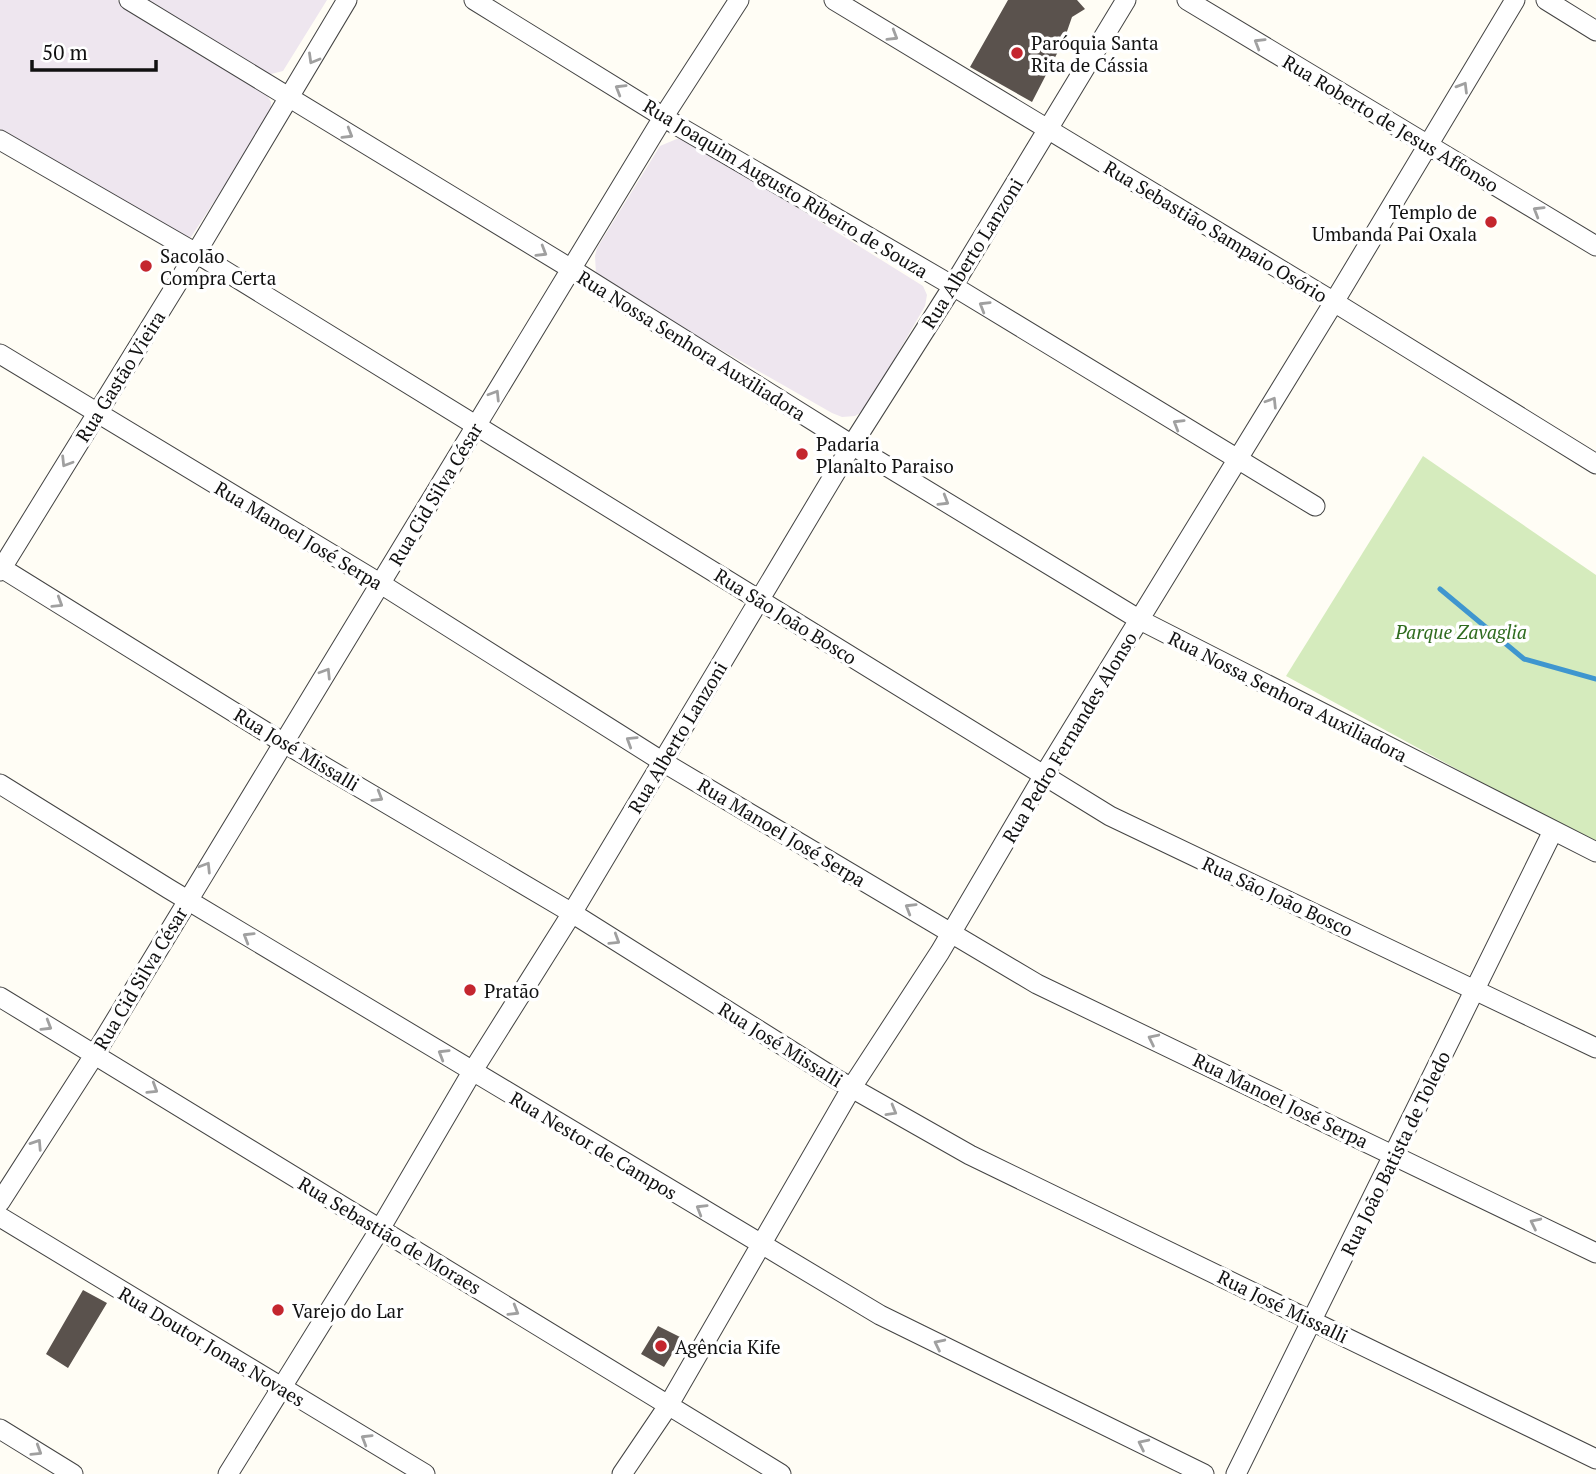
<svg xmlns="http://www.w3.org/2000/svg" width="1596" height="1474" viewBox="0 0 1596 1474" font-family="'PT Serif',serif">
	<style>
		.industrial { fill: #eee6ef }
		.green { fill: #d5ebbd }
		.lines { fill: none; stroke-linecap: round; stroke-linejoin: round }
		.stream { stroke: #3f96cf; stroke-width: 5 }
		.building { fill: #5a524d }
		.minor-casing { stroke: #444; stroke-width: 21 }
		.minor { stroke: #fff; stroke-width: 19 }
		.oneway { stroke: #a0a0a0 }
		.poi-dot { fill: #c4262e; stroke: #fff; stroke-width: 2.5 }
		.labels { text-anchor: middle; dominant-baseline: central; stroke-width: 7; stroke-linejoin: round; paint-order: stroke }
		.poi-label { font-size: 19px; fill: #111; stroke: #fff; text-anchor: start }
		.street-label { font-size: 19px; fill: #111; stroke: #fff }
		.park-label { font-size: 19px; font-style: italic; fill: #2f6b1f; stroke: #fff }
	</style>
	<rect width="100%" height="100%" fill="#fffdf5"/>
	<path class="industrial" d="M0,0H117L265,92L271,102V110L268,119L191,237L178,236L0,129Z
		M148,0H327L283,71L271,74H266Z
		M679,138L689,140L923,286L927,295L925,306L865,410L855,416L842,417L832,413L604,283L596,274L595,256L597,248L660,146Z"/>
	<path class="green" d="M1423,456L1596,575V845L1286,676Z"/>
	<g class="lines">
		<path class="stream" d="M1440,589L1524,659L1596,679"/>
	</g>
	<path class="building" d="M1008,0H1077L1085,9L1072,17L1064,40L1032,102L970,67Z
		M83,1290L107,1303L68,1368L46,1354Z
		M658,1326L682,1338L664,1367L641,1354Z"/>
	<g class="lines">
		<defs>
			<path id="minor" d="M129,0L573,270L852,445L1140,620L1596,852
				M474,0L678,126L953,286L1315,506
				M834,0L1334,302L1596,464
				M1187,0L1596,246
				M1546,0L1596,31
				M0,140L196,253L1110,816L1596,1048
				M0,354L381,584L663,762L1037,984L1596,1253
				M0,567L274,737L572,913L836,1079L970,1155L1596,1459
				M0,571L196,253L347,0
				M0,784L169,889L880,1315L1204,1474
				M0,997L781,1474
				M0,1202L95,1054L664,116L739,0
				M0,1217L425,1474
				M0,1429L73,1474
				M228,1474L380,1229L472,1072L572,913L852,445L953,286L1126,0
				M622,1474L668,1406L852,1087L940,952L1044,775L1334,302L1515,0
				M1236,1474L1553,831"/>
		</defs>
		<use href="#minor" class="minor-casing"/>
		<use href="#minor" class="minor"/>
	</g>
	<defs><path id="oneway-chevron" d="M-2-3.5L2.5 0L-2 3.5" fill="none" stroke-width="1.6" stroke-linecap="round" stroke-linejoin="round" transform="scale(1.75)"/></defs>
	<g class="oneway">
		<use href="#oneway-chevron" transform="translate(893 36) rotate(31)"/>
		<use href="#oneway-chevron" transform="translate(1259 43) rotate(-149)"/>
		<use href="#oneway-chevron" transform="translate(313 59) rotate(120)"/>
		<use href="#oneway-chevron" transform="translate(1463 87) rotate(-59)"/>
		<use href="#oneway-chevron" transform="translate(620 89) rotate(-149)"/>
		<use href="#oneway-chevron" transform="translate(348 134) rotate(31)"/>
		<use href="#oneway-chevron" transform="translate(1538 211) rotate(-149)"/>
		<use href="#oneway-chevron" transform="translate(542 252) rotate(31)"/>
		<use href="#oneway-chevron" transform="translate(984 306) rotate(-149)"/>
		<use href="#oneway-chevron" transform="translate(495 395) rotate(-58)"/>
		<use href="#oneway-chevron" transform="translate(1272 402) rotate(-58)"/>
		<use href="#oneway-chevron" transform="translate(1178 424) rotate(-149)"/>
		<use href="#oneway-chevron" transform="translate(66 462) rotate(122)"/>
		<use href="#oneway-chevron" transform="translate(944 501) rotate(31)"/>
		<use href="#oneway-chevron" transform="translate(58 603) rotate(32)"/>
		<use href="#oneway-chevron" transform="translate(326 673) rotate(-58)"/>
		<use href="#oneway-chevron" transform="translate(631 741) rotate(-148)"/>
		<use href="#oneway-chevron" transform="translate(378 797) rotate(31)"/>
		<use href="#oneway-chevron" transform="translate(206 867) rotate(-58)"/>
		<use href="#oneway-chevron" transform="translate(910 908) rotate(-149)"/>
		<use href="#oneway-chevron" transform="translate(248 937) rotate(-149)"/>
		<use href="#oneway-chevron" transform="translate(615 940) rotate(32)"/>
		<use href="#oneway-chevron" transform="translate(47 1026) rotate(31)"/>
		<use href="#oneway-chevron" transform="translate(1153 1039) rotate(-154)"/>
		<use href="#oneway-chevron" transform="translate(443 1054) rotate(-149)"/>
		<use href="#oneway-chevron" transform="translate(153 1089) rotate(32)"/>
		<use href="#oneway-chevron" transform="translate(892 1111) rotate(30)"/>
		<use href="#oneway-chevron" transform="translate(37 1144) rotate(-57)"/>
		<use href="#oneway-chevron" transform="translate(701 1209) rotate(-149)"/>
		<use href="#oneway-chevron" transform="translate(1535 1223) rotate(-154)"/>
		<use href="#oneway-chevron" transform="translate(514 1311) rotate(31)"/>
		<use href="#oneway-chevron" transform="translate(939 1344) rotate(-154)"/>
		<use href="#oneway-chevron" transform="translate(366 1439) rotate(-149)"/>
		<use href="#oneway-chevron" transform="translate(1143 1444) rotate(-154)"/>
		<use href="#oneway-chevron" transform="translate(37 1451) rotate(32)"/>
	</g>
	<g class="poi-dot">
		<circle cx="1017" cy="53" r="7"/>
		<circle cx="1491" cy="222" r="7"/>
		<circle cx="146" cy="266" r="7"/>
		<circle cx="802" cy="454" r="7"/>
		<circle cx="470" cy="990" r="7"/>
		<circle cx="278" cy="1310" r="7"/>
		<circle cx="661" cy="1346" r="7"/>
	</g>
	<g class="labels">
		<g class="poi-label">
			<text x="1031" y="42">Paróquia Santa<tspan x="1031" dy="22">Rita de Cássia</tspan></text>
			<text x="1477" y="211" text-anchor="end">Templo de<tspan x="1477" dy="22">Umbanda Pai Oxala</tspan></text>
			<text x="160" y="255">Sacolão<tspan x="160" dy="22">Compra Certa</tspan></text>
			<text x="816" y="443">Padaria<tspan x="816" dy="22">Planalto Paraiso</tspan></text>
			<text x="484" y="990">Pratão</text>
			<text x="292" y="1310">Varejo do Lar</text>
			<text x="675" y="1346">Agência Kife</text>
		</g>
		<g class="street-label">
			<text transform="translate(1391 123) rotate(31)">Rua Roberto de Jesus Affonso</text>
			<text transform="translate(786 188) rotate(31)">Rua Joaquim Augusto Ribeiro de Souza</text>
			<text transform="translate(1216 231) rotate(31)">Rua Sebastião Sampaio Osório</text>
			<text transform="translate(972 253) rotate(-58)">Rua Alberto Lanzoni</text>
			<text transform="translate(692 345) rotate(32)">Rua Nossa Senhora Auxiliadora</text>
			<text transform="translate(120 376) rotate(-58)">Rua Gastão Vieira</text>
			<text transform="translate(435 494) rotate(-59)">Rua Cid Silva César</text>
			<text transform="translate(299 535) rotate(31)">Rua Manoel José Serpa</text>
			<text transform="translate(786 616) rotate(32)">Rua São João Bosco</text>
			<text transform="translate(1288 696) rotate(27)">Rua Nossa Senhora Auxiliadora</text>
			<text transform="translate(677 737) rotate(-59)">Rua Alberto Lanzoni</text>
			<text transform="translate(1069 737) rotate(-59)">Rua Pedro Fernandes Alonso</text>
			<text transform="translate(297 749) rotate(31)">Rua José Missalli</text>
			<text transform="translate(782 832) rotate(31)">Rua Manoel José Serpa</text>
			<text transform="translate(1278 896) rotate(25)">Rua São João Bosco</text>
			<text transform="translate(140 978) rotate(-59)">Rua Cid Silva César</text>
			<text transform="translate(781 1044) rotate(32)">Rua José Missalli</text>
			<text transform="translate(1281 1100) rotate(26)">Rua Manoel José Serpa</text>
			<text transform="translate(594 1145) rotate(31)">Rua Nestor de Campos</text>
			<text transform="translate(1395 1153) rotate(-64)">Rua João Batista de Toledo</text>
			<text transform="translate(390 1235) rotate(31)">Rua Sebastião de Moraes</text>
			<text transform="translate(1283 1306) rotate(26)">Rua José Missalli</text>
			<text transform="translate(212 1346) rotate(31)">Rua Doutor Jonas Novaes</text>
		</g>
		<g class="park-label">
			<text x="1461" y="631">Parque Zavaglia</text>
		</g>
	</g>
	<path d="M32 60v10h124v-10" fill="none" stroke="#111111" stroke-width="3.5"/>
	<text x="42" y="60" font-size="21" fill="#111111" stroke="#ffffff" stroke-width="5" paint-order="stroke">50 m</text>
</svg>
